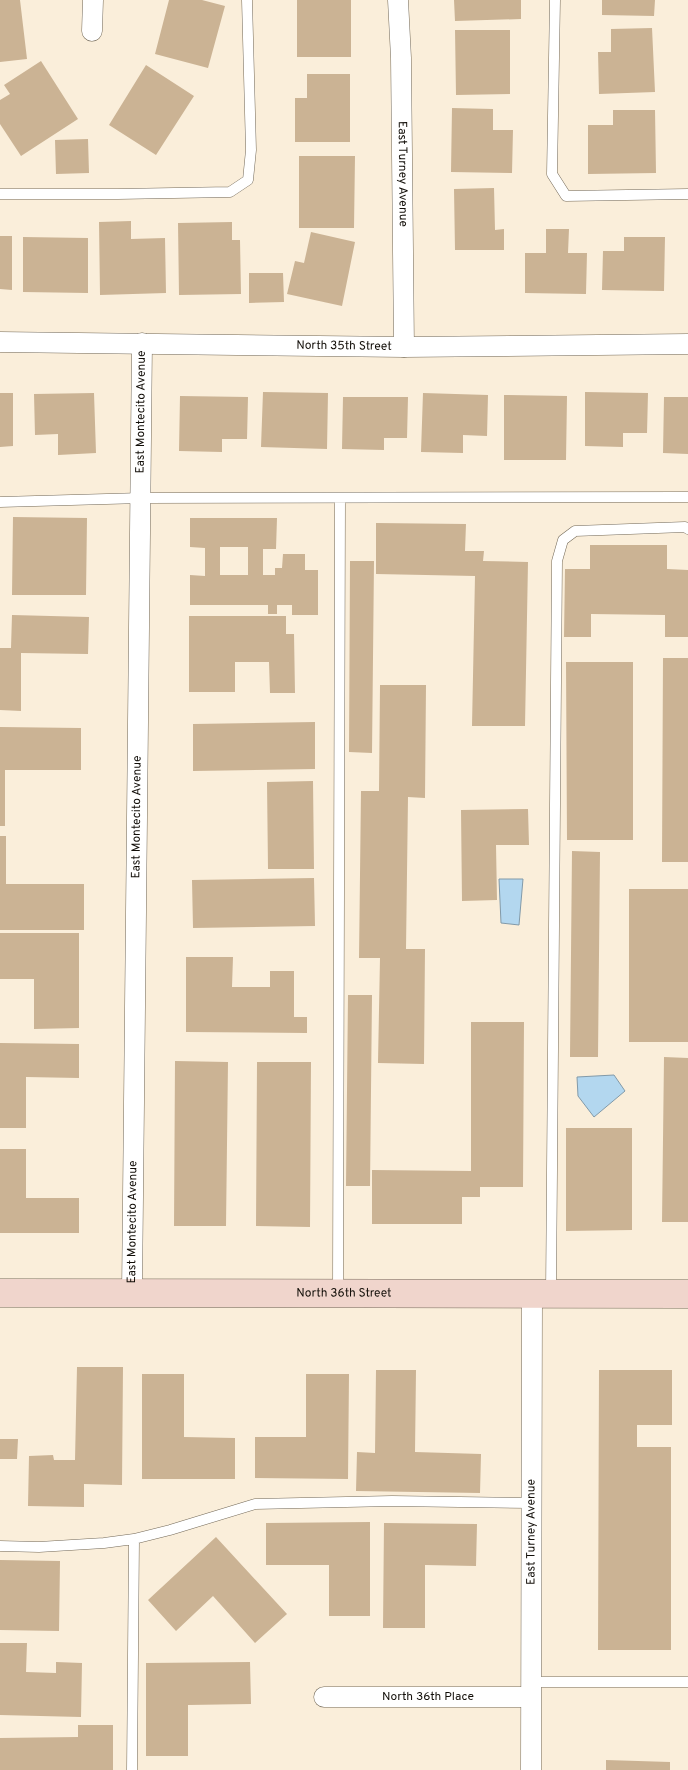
<svg xmlns="http://www.w3.org/2000/svg" width="688" height="1770" viewBox="0 0 688 1770" font-family="Overpass,sans-serif">
	<style>
		.water { fill: #b3d7ef; stroke: #829aa9 }
		.building { fill: #cbb394; fill-rule: evenodd }
		.lines { fill: none; stroke-linecap: round; stroke-linejoin: round }
		.service-casing { stroke: #736958; stroke-width: 11 }
		.minor-casing { stroke: #736958; stroke-width: 21 }
		.secondary-casing { stroke: #736958; stroke-width: 29 }
		.service { stroke: #fff; stroke-width: 10 }
		.minor { stroke: #fff; stroke-width: 20 }
		.secondary { stroke: #f0d5cc; stroke-width: 28 }
		.labels { text-anchor: middle; dominant-baseline: central; stroke-width: 5; stroke-linejoin: round; paint-order: stroke }
		.street-label { font-size: 12px; fill: #110d07; stroke: #faeeda }
	</style>
	<rect width="100%" height="100%" fill="#faeeda"/>
	<path class="water" d="M499,879H523L519,925L501,923Z
		M614,1075L625,1091L594,1117L578,1096L577,1077Z"/>
	<path class="building" d="M0,0H20L27,59L0,62Z
		M169,0H202L225,6L208,68L155,54Z
		M297,0H351V57H297Z
		M454,0H521V19L455,21Z
		M602,0H655L654,16L602,15Z
		M652,28L655,92L599,94L598,52H611V29Z
		M455,30H510V94L456,95Z
		M41,61L78,119L21,156L0,124V100L10,94L4,85Z
		M146,65L194,96L156,155L109,125Z
		M307,74H350V142H295V98H307Z
		M452,108L493,109V130H513L512,173L451,172Z
		M613,110H655L656,173L588,174V125H613Z
		M88,139L89,173L56,174L55,140Z
		M299,156H355L354,228H299Z
		M494,188L495,230L504,229V250H455L454,189Z
		M131,221V239L165,238L166,293L100,295L99,222Z
		M232,222V240H240L241,294L179,295L178,223Z
		M546,229H569L568,253H587L586,294L525,293V253H546Z
		M311,232L355,242L342,306L287,294L295,261L304,263Z
		M0,236H12V290L0,289Z
		M23,237L88,238V293L23,292Z
		M624,237H665L664,291L602,290L603,251H624Z
		M249,273H283L284,302L249,303Z
		M263,392L328,393L327,449L261,447Z
		M585,392L648,393L647,433H623V447L585,446Z
		M0,393H13V446L0,447Z
		M94,393L96,453L58,455V434L35,435L34,394Z
		M423,393L488,395L487,436L463,435V453L421,452Z
		M504,395L567,396L566,460H504Z
		M180,396L248,397L247,439H222V452L179,451Z
		M343,397H408L407,438H384V450L342,449Z
		M664,397H688V454L663,453Z
		M13,517L87,518L86,595H12Z
		M190,518H277L276,549H263V575H275V568H282L283,554H305V570H318V615H292V605H277V614H268V605H190V575L205,576V548L190,547ZM220,547H248V575H220Z
		M376,523L466,524L465,551H484L483,561L528,562L525,726H472L475,576L376,574Z
		M590,545H667V569L688,570V637H665V615L591,614V637H564L565,569H590Z
		M350,561H374L372,753L349,752Z
		M12,615L89,617L88,654L21,653V711L0,710V648H11Z
		M189,616H286V634H294L295,693H270L269,662H235V692H189Z
		M663,658H688V862H662Z
		M566,662H633V840H567Z
		M380,685H426L425,798L408,797L406,949H425L424,1064L378,1063L380,958H359L361,791H379Z
		M315,722V769L193,771V724Z
		M0,727L81,728V770H5V826H0Z
		M313,781L314,869H268L267,782Z
		M528,809L529,845H496L497,900L462,901L461,810Z
		M0,836H6V884H84V930H0Z
		M572,851L600,852L598,1057H570Z
		M314,878L315,926L193,928L192,880Z
		M629,889H688V1042H629Z
		M0,933H79V1028L34,1029V979H0Z
		M186,957H233L232,987H270V971H294V1017H307V1033L186,1032Z
		M348,995H372L370,1186H346Z
		M471,1022H524L523,1187H480V1197H462V1224H372V1170L471,1171Z
		M0,1043L79,1044V1078L26,1077V1128H0Z
		M664,1057L688,1058V1222H662Z
		M175,1061L228,1062L226,1226H174Z
		M257,1062H311L310,1227L256,1226Z
		M566,1128H632V1230L566,1231Z
		M0,1149H26V1198H79V1233H0Z
		M77,1367H123L122,1485L84,1484V1507L28,1506L29,1456L53,1455L54,1460H75Z
		M376,1370H416L415,1452L481,1454L480,1493L356,1491L357,1452L375,1453Z
		M599,1370H672V1425H637V1447H671V1650H598Z
		M142,1374H184V1437L235,1438V1479H142Z
		M306,1374H349L348,1479L255,1478V1437H306Z
		M0,1439H18L17,1459H0Z
		M370,1522V1616H329V1565H266V1523Z
		M384,1523L477,1524L476,1566L425,1565V1628H383Z
		M216,1537L287,1614L255,1643L213,1596L176,1631L148,1600Z
		M0,1560L60,1561L59,1631L0,1630Z
		M0,1643H27L26,1672L56,1673V1662L82,1663L81,1717L0,1715Z
		M250,1662L251,1704L188,1705V1756H146V1663Z
		M78,1725H113V1770H0V1738L78,1737Z
		M606,1760L670,1762V1770H606Z"/>
	<g class="lines">
		<defs>
			<path id="service" d="M555,0L552,174L566,196L688,194
				M0,194H118L230,192L248,180L251,150L247,0
				M0,502L142,498L688,497
				M338,1292L340,498
				M551,1293L557,561L563,540L575,531L685,527L688,529
				M0,1546L39,1547L104,1543L134,1539L170,1530L255,1504L392,1501L531,1503
				M530,1682H688
				M132,1770L134,1539"/>
			<g id="minor">
				<path id="s1" d="M398,0L401,58L404,347"/>
				<path d="M92,31L93,0"/>
				<path id="s2" d="M0,342L404,347L688,344"/>
				<path id="s3" d="M132,1292L142,343"/>
				<path id="s4" d="M324,1697H530"/>
				<path id="s5" d="M531,1770L532,1294"/>
			</g>
			<g id="secondary">
				<path id="s6" d="M0,1293L688,1294"/>
			</g>
		</defs>
		<use href="#service" class="service-casing"/>
		<use href="#minor" class="minor-casing"/>
		<use href="#secondary" class="secondary-casing"/>
		<use href="#service" class="service"/>
		<use href="#minor" class="minor"/>
		<use href="#secondary" class="secondary"/>
	</g>
	<g class="labels">
		<g class="street-label">
			<text stroke="none"><textPath href="#s1" startOffset="174">East Turney Avenue</textPath></text>
			<text stroke="none"><textPath href="#s2" startOffset="344">North 35th Street</textPath></text>
			<text stroke="none"><textPath href="#s3" startOffset="880">East Montecito Avenue</textPath></text>
			<text stroke="none"><textPath href="#s3" startOffset="475">East Montecito Avenue</textPath></text>
			<text stroke="none"><textPath href="#s3" startOffset="70">East Montecito Avenue</textPath></text>
			<text stroke="none"><textPath href="#s6" startOffset="344">North 36th Street</textPath></text>
			<text stroke="none"><textPath href="#s5" startOffset="238">East Turney Avenue</textPath></text>
			<text stroke="none"><textPath href="#s4" startOffset="104">North 36th Place</textPath></text>
		</g>
	</g>
</svg>
